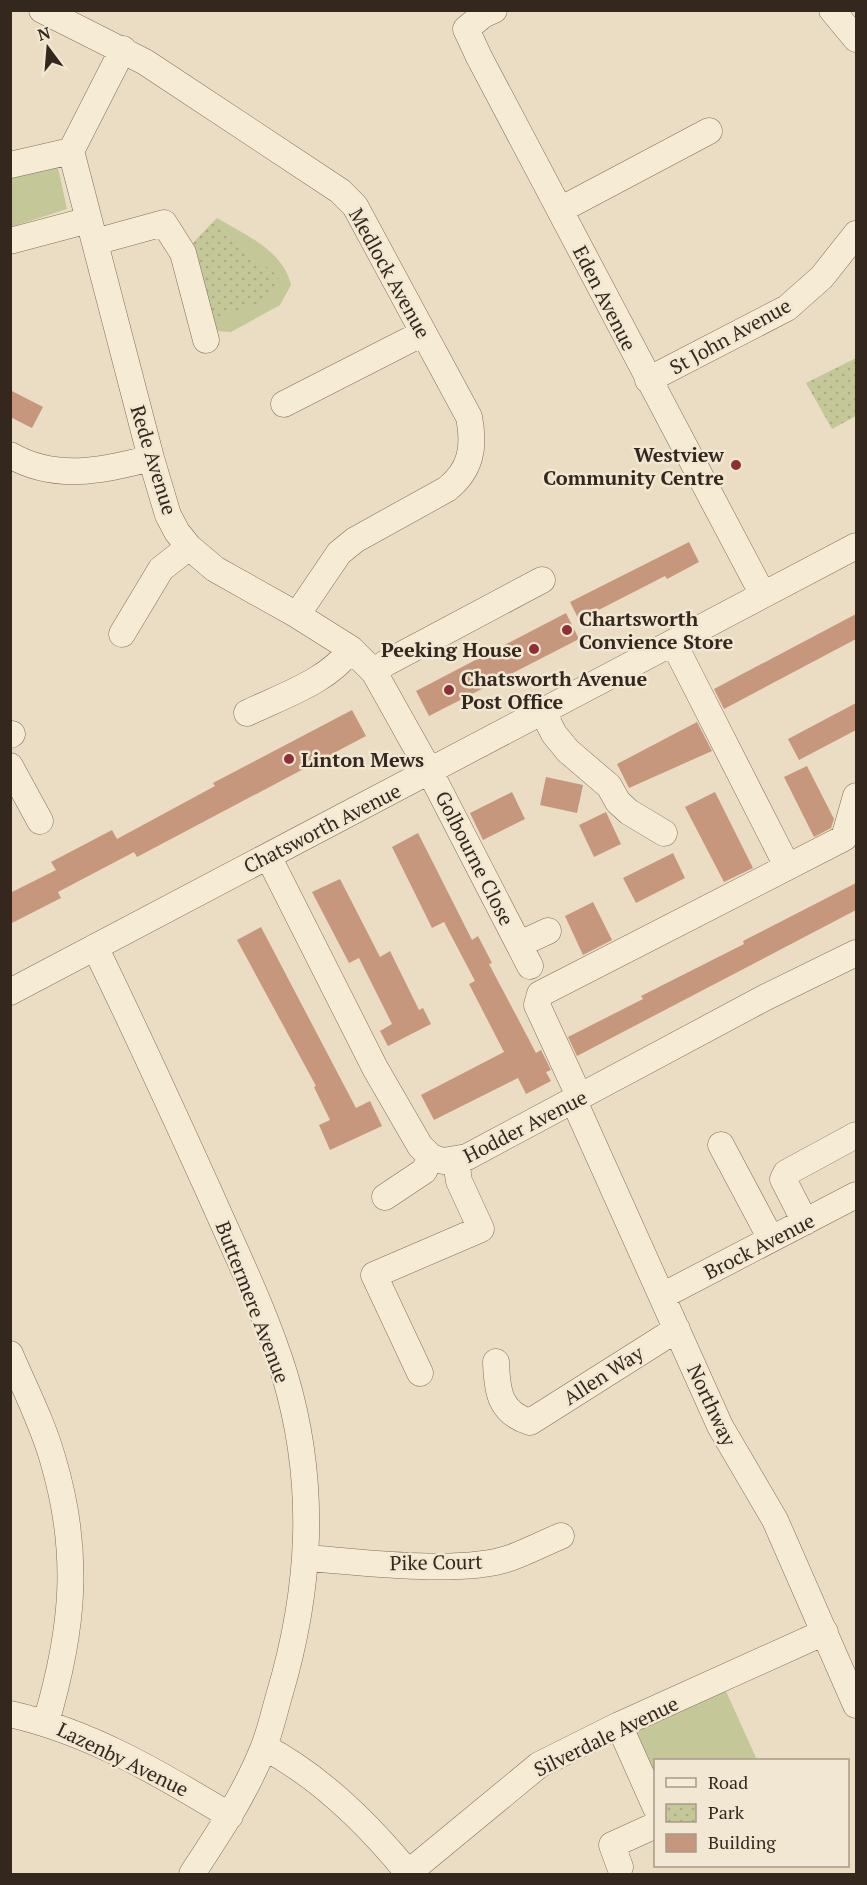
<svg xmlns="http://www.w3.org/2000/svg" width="867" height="1885" viewBox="0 0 867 1885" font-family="'PT Serif',serif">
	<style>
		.grass { fill: #c4c798 }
		.park { fill: url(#park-dots) }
		.building { fill: #c6977c }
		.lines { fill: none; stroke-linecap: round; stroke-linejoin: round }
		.minor-casing { stroke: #836e5b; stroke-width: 27 }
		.minor { stroke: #f6ebd5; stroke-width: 26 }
		.poi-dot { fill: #8e3035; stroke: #f2e7d2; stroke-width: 2 }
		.labels { text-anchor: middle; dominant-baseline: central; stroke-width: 5; stroke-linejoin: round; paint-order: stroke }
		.street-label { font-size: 20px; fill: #34281e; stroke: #f2e7d2 }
		.poi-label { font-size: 20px; font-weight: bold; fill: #34281e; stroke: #f2e7d2; text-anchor: start }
	</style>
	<defs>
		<pattern id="park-dots" width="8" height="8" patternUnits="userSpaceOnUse" patternTransform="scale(1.5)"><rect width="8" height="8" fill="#c4c798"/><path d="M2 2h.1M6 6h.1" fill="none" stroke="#a9ab83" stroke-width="1.8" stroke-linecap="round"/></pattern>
	</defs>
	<rect width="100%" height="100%" fill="#eaddc3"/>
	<path class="grass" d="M54,162L58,168L67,209L11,227V175Z
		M217,218C245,235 283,250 291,285L280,305L231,332L216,331L186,250Z
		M721,1680L757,1760H656L655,1808L619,1725Z"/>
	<path class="park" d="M212,223L279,277L270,299L213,319L190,247Z
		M856,358V416L832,429L806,383Z"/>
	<path class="building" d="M10,390L43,407L32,428L10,417Z
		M689,542L699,562L667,579L665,576L579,620L570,602Z
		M566,613L579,639L429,716L416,691Z
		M856,614V639L724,709L714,689Z
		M856,703V730L799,760L788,739Z
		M352,710L366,736L137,857L134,852L58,892L61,898L10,924V893L56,870L51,862L112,830L117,839L215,786L213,783Z
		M697,722L712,751L629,788L617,764Z
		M807,766L834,819L831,828L814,837L784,777Z
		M546,777L583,785L577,813L540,805Z
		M512,792L525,819L483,840L470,813Z
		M715,792L753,868L724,882L685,807Z
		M606,812L621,844L594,857L579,825Z
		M418,833L472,940L478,936L492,963L489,964L536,1053L541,1050L551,1070L546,1072L551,1081L526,1094L518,1078L434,1120L421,1095L504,1052L469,984L475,981L444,922L432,928L392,847Z
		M673,853L685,878L636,903L623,878Z
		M340,879L380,957L390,951L419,1010L423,1008L431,1024L388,1046L380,1031L392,1024L359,958L349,963L312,892Z
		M856,883V910L577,1056L568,1037L643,999L641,996L744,944L743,941Z
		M593,902L612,940L583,955L565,916Z
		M261,927L356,1108L370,1101L382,1126L330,1150L319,1125L330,1120L314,1087L316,1086L237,940Z"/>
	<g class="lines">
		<defs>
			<path id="minor" d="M42,10L145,62L340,191L355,206L469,417C475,447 471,470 447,489L355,540L339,553L297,615
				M494,10L483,15L466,29L479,57L763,595
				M832,10L856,39
				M123,49L71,151L151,458L168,515L177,532L189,547L215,569L297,615L351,649L374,672L430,772L530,966
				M10,165L71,151
				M560,210L709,131
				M10,241L89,220
				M95,242L164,223L183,253L206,340
				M648,380L787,308L822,277L856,234
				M284,404L423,333
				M10,455C55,481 103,471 151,458
				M122,634L161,569L189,547
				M674,644L787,866
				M374,672L386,663L542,580
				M543,712L554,734L568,751L609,786L618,802L629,812L664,833
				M247,713C282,696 329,681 351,649
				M10,735L12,734
				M10,766L40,821
				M268,856L375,1068L420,1146L431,1157L443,1161L467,1157L766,997L856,953
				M520,944L548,931
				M95,947C135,1029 173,1112 211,1196C237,1255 266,1314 285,1376C317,1484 311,1589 279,1696C274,1713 270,1732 263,1749C245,1794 218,1834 192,1874
				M10,992L856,546
				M580,1098L537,1005L540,994L844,838L856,796
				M574,1101L720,1426L775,1520L856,1705
				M721,1145L771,1239
				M385,1197L424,1171L431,1157
				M805,1222L783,1179L786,1173L856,1135
				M662,1296L856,1195
				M10,1354C25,1389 43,1424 53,1460C81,1554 73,1631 46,1722
				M496,1362C497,1392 500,1413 530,1422L677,1329
				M420,1373L374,1275L481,1229L459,1181L456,1161
				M307,1558C360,1562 461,1575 510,1558C527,1552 544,1543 561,1536
				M10,1714C90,1732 161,1774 230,1816
				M619,1725L656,1808
				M264,1747C319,1776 370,1826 409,1874
				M620,1867L612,1845L656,1825
				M408,1873L539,1765L619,1725L825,1632"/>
		</defs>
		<use href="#minor" class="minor-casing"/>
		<use href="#minor" class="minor"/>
	</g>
	<g class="poi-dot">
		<circle cx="736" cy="465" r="6"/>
		<circle cx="567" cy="630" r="6"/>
		<circle cx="534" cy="649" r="6"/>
		<circle cx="449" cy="690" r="6"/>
		<circle cx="289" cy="759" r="6"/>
	</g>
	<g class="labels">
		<g class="street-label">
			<text transform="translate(390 273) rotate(61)">Medlock Avenue</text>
			<text transform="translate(605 298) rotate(63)">Eden Avenue</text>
			<text transform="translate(730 336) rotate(-29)">St John Avenue</text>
			<text transform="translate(154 460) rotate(73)">Rede Avenue</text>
			<text transform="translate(322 828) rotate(-27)">Chatsworth Avenue</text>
			<text transform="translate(475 858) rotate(63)">Golbourne Close</text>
			<text transform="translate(525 1126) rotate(-27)">Hodder Avenue</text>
			<text transform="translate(759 1246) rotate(-27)">Brock Avenue</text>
			<text transform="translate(253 1302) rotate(69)">Buttermere Avenue</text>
			<text transform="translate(603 1375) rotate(-33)">Allen Way</text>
			<text transform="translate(712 1405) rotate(65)">Northway</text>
			<text transform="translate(436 1562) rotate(-1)">Pike Court</text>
			<text transform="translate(606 1736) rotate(-26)">Silverdale Avenue</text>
			<text transform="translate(123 1759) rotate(26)">Lazenby Avenue</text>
		</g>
		<g class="poi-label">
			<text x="724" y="454" text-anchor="end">Westview<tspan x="724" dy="23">Community Centre</tspan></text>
			<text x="579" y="618">Chartsworth<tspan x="579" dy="23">Convience Store</tspan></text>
			<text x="522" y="649" text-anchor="end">Peeking House</text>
			<text x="461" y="678">Chatsworth Avenue<tspan x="461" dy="23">Post Office</tspan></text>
			<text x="301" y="759">Linton Mews</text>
		</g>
	</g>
	<rect width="867" height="1885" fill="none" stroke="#34281e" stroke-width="24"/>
	<rect x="654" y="1759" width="195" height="108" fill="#f2e7d2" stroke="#a69b8a" stroke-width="1.5"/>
	<rect x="666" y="1778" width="30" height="9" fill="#f6ebd5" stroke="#a69b8a" stroke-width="1.5"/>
	<text x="708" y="1789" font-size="18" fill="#34281e">Road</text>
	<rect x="666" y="1804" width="30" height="18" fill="url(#park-dots)" stroke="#a69b8a" stroke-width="1.5"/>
	<text x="708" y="1819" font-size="18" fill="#34281e">Park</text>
	<rect x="666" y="1834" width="30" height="18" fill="#c6977c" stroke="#a69b8a" stroke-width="1.5"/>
	<text x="708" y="1849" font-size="18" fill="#34281e">Building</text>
	<g transform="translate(48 48) rotate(344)" stroke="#f2e7d2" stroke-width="4.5" paint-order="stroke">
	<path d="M0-4.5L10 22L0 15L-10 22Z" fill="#34281e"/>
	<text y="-9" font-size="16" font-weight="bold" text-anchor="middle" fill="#34281e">N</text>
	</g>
</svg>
